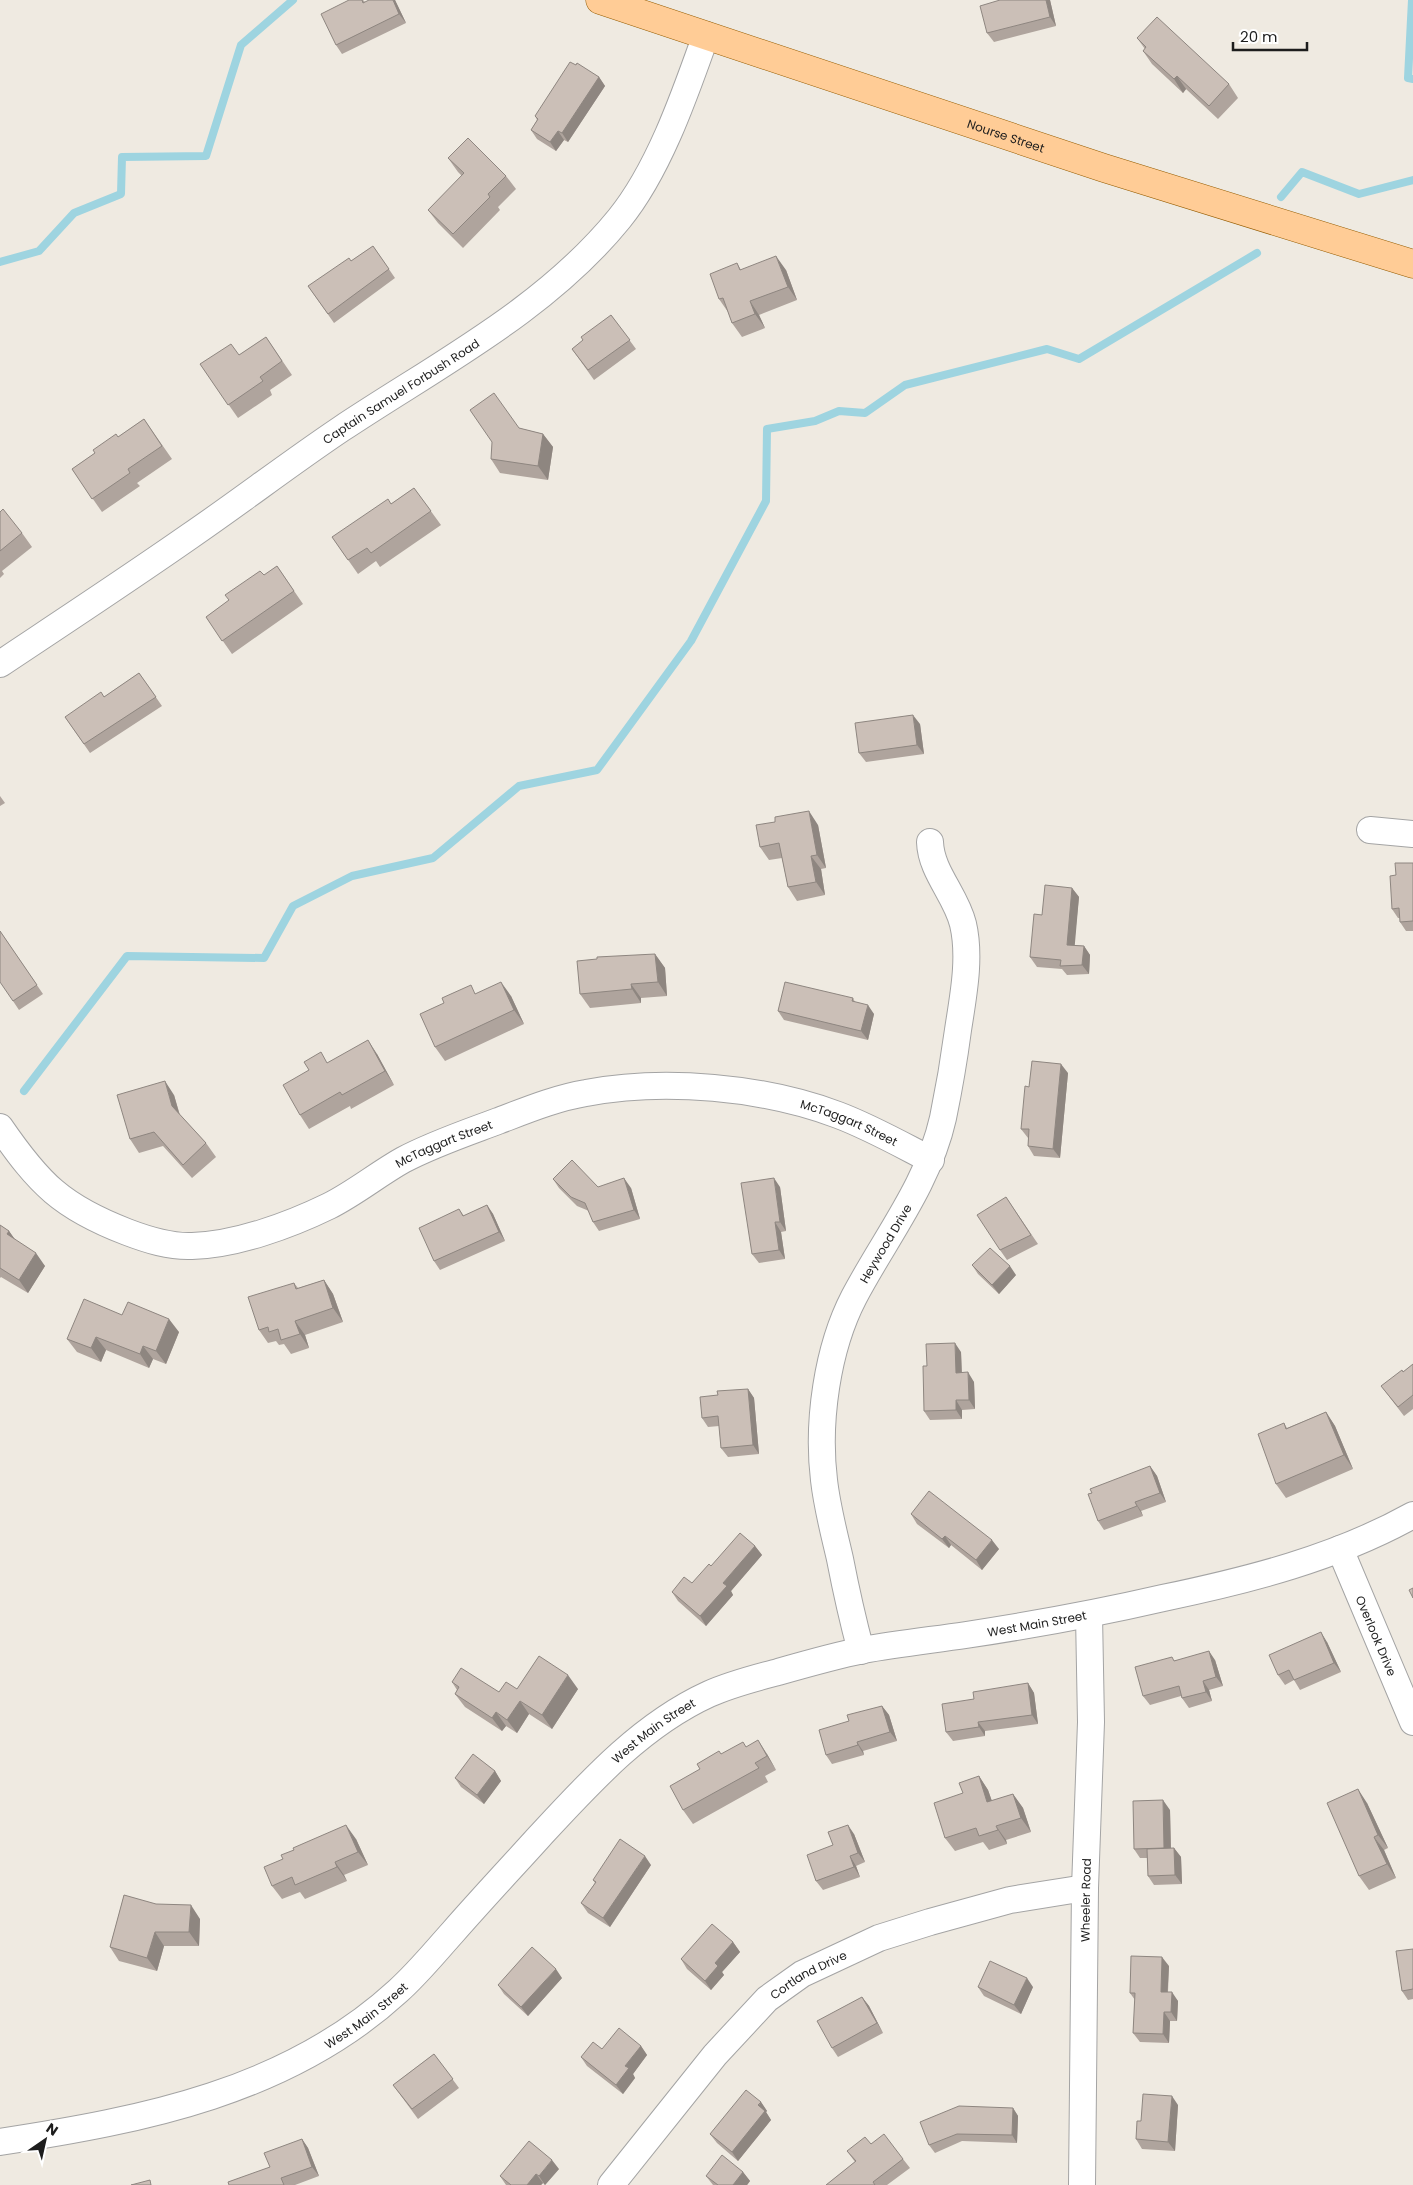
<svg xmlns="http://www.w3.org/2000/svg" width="1413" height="2185" viewBox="0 0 1413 2185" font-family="Poppins,sans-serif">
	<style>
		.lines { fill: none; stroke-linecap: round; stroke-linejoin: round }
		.stream { stroke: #9ed4e0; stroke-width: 8 }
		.minor-casing { stroke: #a4a4a4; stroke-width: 28 }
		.major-casing { stroke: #955c00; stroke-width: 29 }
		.minor { stroke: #fff; stroke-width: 26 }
		.major { stroke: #ffcc96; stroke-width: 28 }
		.wall { fill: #afa49d }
		.shaded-wall { fill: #8e8680 }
		.building { fill: #cbbfb7; stroke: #8e8680 }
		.labels { text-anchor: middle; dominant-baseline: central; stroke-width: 4; stroke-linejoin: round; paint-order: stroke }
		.street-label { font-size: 12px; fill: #1d1d1d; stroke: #fff }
	</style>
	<rect width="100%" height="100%" fill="#efeae1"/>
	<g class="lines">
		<path class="stream" d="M1412,0L1408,78L1413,79
			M1281,197L1302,172L1359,194L1413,180
			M0,262L39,251L74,213L121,194L122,157L206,156L241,45L293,0
			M24,1091L127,956L264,958L293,906L352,876L433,858L519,786L597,770L691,641L766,501L767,429L815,421L839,411L865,413L905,385L1047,349L1079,359L1257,253"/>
		<defs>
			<g id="minor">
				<path id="s1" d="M0,664C63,622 127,580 190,536C241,501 289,464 341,429C437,365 545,310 619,219C659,170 685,94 706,35"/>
				<path d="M1370,830L1413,834"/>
				<path id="s2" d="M0,1127C39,1184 62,1207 127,1232C148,1240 170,1247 192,1246C236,1245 290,1225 329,1206C355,1193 378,1174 403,1160C433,1144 466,1133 498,1121C527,1110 556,1098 586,1093C664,1078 764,1087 838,1115C870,1127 900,1144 931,1160"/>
				<path id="s3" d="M1340,1549L1413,1722"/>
				<path id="s4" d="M861,1651C853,1621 846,1590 840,1559C834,1533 827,1507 824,1480C817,1422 827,1349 854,1297C885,1238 928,1185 943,1118C949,1089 954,1060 958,1030C963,997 971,958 963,924C956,895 931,872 930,842"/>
				<path id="s5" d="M0,2142C143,2120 288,2092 398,1991C418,1973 435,1952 453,1932C481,1900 510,1869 539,1837C589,1783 641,1725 709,1694C731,1684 755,1678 778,1672C806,1664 834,1656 863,1650C897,1644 932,1640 966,1635C1032,1625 1098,1613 1163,1598C1249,1580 1336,1558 1413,1515"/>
				<path id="s6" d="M611,2185L715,2055L767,1999L802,1974L879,1938L930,1922L1010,1900L1085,1888"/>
				<path id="s7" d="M1082,2185L1085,1888L1091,1722L1089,1615"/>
			</g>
			<g id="major">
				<path id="s8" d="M600,0L1104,168L1413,264"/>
			</g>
		</defs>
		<use href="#minor" class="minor-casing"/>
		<use href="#major" class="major-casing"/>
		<use href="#minor" class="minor"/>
		<use href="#major" class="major"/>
	</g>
	<path class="wall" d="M349,0H363L365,2L395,0L406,23L342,54L336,45Z
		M1000,0H1050L1056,26L994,42L987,33Z
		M1137,38L1229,84L1238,98L1218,119L1186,89L1183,93L1152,64L1143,51L1145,49Z
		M576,65L599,77L605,86L568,142L564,140L556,151L537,139L531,130L537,120L535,116Z
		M448,158L506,176L516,189L498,207L500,210L463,248L438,223L428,210L462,176L458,172Z
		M373,246L395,278L334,323L308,286L351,261Z
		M737,263L741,270H786L797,300L759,315L765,328L742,337L732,323L728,312L719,299Z
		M611,315L636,349L594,380L572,349L583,340Z
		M266,337L292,375L270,390L272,395L238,418L200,364L239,355Z
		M144,419L172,459L137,483L140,486L102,512L72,469Z
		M519,428L543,434L553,447L548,480L500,473L491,459Z
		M414,488L441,525L380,567L376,561L358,574L332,537L391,504Z
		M0,512L22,533L32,547L2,571L4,574L0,578Z
		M277,566L303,604L232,654L206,617Z
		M139,673L162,706L90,753L65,717L104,697Z
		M920,724L924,754L866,762L859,753Z
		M0,796L5,803L0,806Z
		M818,825L826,868L821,869L825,895L797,901L788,887L782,858L769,860L760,847Z
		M1413,863V931H1406L1400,922V918H1398L1392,909L1396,875Z
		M1072,888L1079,897L1074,945L1084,946L1090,955L1089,974L1067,975L1062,969L1037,967L1030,957Z
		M0,931L43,994L19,1010L13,1001Z
		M655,954L665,968L667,996L641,998V1003L590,1008L580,994Z
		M477,994L511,996L524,1024L445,1061L435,1047L444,1003Z
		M853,998L855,1002L874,1014L868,1040L784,1020L778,1011Z
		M377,1054L394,1085L351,1109L350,1106L309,1129L300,1115L328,1063Z
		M1068,1073L1060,1158L1034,1156L1028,1146V1138L1021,1129L1029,1087Z
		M174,1095L180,1115L206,1143L216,1157L192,1178L163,1146L139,1153L130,1139Z
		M553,1179L598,1187L631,1188L640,1219L599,1231L593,1222L589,1211L577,1206L559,1188Z
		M780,1187L786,1231L781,1232L785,1259L759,1263L752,1254Z
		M1006,1197L1038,1244L1007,1260L1000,1250Z
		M487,1205L493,1214L505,1241L440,1270L434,1261L459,1209L464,1216Z
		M0,1225L9,1231L15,1240L45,1266L28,1293L1,1277L0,1278Z
		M972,1265L1016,1275L999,1294L978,1274Z
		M324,1280L333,1294L343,1322L305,1335L309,1348L291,1354L284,1344L279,1345L276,1341L268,1343L259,1330L294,1283L298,1288Z
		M122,1315L179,1332L166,1364L153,1359L149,1368L106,1350L101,1362L77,1352L67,1339Z
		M961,1352L962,1373L974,1382L975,1409L962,1410V1419L930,1420L924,1411L927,1366Z
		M1413,1364V1409L1404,1416L1381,1386L1403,1372Z
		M748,1389L754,1398L759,1454L728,1457L721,1448L719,1426L708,1427L702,1418L718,1395Z
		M1326,1412L1335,1426L1353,1469L1286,1498L1276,1484L1284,1423L1287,1428Z
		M1150,1466L1157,1476L1166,1502L1141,1511L1143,1516L1104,1530L1098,1521Z
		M911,1514L999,1549L982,1570L951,1545L949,1548L917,1524Z
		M755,1546L762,1555L731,1591L733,1595L706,1626L678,1601L672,1592L692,1583L711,1566Z
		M1327,1642L1341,1672L1300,1690L1294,1680L1285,1685L1278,1675Z
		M1175,1660H1215L1223,1686L1209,1690L1212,1701L1189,1708L1182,1698L1181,1696L1150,1705L1143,1696Z
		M452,1682L499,1692L517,1689H578L552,1729L529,1714L517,1733L506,1726L502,1731L465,1707L455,1694L457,1690Z
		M1028,1683L1034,1693L1038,1724L985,1731V1736L953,1741L946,1732L974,1699Z
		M882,1706L889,1715L897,1741L863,1751L864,1755L832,1764L826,1755Z
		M721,1754H767L776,1770L765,1776L768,1782L693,1824L683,1810L700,1769Z
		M495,1771L501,1781L484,1804L461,1787L455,1778Z
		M979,1776L988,1790L992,1801L1013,1794L1023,1808L1031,1832L1006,1840L1007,1844L989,1850L983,1842L955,1851L945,1838L963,1793Z
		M1367,1803L1388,1848L1384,1850L1396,1878L1369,1890L1359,1876Z
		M1170,1810L1171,1848H1174L1181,1857L1182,1884L1154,1885L1148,1876L1147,1858H1140L1134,1849Z
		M854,1834L865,1862L856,1866L860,1877L823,1890L816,1881L833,1845Z
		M356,1839L368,1865L344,1875L347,1881L305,1899L300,1892L282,1899L272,1886Z
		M651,1865L610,1927L588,1913L581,1903L595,1883L593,1880Z
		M124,1895L200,1919L199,1946H164L157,1971L119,1961L110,1947Z
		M733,1942L740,1952L722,1972L724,1975L711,1990L687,1969L681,1959Z
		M1413,1949V1999L1408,2000L1402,1991Z
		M1169,1966L1168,1992L1178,2001L1177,2021H1170L1169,2043L1140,2042L1133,2033L1135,2000L1130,1993Z
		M562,1978L528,2016L504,1994L498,1985Z
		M978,1987H1033L1021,2014L984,1996Z
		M862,1997L869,2006L883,2033L838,2057L832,2048Z
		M641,2046L647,2055L633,2074L635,2078L623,2094L587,2066L581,2057Z
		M434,2054L459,2088L418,2119L393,2085Z
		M761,2102L767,2111L766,2112L771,2120L738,2161L717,2143L710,2134Z
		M1178,2105L1175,2151L1142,2149L1136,2139L1141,2121Z
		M1013,2108L1018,2116L1017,2143L962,2141L935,2153L929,2145Z
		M302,2139L308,2148L319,2176L295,2185H229L270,2167Z
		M871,2144L903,2159L910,2168L887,2185H826L855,2162L847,2151Z
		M559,2169L545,2185L543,2183L541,2185H506L500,2176Z
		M743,2172L750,2181L747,2185H713L706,2176Z"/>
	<path class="shaded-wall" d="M393,0H395L406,23L399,14Z
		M1046,0H1050L1056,26L1050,17Z
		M1177,76L1186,89L1183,93L1174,79Z
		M599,77L605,86L568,142L562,133Z
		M558,131L564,140L556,151L550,142Z
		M776,256L786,270L797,300L788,287Z
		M750,301L759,315L765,328L755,314Z
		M543,434L553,447L548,480L538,466Z
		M913,715L920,724L924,754L917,745Z
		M809,811L818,825L826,868L817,855Z
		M811,856L821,869L825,895L816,882Z
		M1072,888L1079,897L1074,954L1067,945Z
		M1084,946L1090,955L1089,974L1082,965Z
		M655,954L665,968L667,996L658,982Z
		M501,982L511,996L524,1024L514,1010Z
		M631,984L641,998V1003L632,989Z
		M868,1005L874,1014L868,1040L861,1031Z
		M368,1040L377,1054L394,1085L385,1071Z
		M1061,1064L1068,1073L1060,1158L1053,1149Z
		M165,1081L174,1095L181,1120L172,1106Z
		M624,1178L631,1188L640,1219L634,1210Z
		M774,1178L780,1187L786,1231L780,1222Z
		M487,1205L493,1214L505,1241L499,1232Z
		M775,1222L781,1232L785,1259L779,1250Z
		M9,1231L19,1245L7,1234Z
		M36,1253L45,1266L28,1293L19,1280Z
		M1010,1266L1016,1275L999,1294L992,1285Z
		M324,1280L333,1294L343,1322L333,1308Z
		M169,1319L179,1332L166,1364L156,1351Z
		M295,1321L305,1335L309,1348L300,1334Z
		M96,1337L106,1350L101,1362L91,1348Z
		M955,1343L961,1352L962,1382L956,1373Z
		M143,1346L153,1359L149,1368L140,1354Z
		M968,1372L974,1382L975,1409L969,1400Z
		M748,1389L754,1398L759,1454L753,1445Z
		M956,1400L962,1410V1419L956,1410Z
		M1326,1412L1335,1426L1353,1469L1344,1455Z
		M1150,1466L1157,1476L1166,1502L1160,1493Z
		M1135,1502L1141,1511L1143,1516L1137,1506Z
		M945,1536L951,1545L949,1548L942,1539Z
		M992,1540L999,1549L982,1570L976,1560Z
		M755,1546L762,1555L731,1591L733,1595L706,1626L700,1616L723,1583Z
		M1321,1632L1327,1642L1341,1672L1334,1663Z
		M1209,1651L1215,1660L1223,1686L1216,1677Z
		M568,1675L578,1689L552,1729L542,1715Z
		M1203,1681L1209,1690L1212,1701L1206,1692Z
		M1028,1683L1034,1693L1038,1724L1032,1715Z
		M520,1701L529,1714L517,1733L507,1720Z
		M882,1706L889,1715L897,1741L890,1732Z
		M496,1712L506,1726L502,1731L492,1718Z
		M978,1722L985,1731V1736L979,1727Z
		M758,1740L767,1754L776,1770L767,1756Z
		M857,1742L863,1751L864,1755L858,1745Z
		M495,1771L501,1781L484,1804L477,1795Z
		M979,1776L988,1790L997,1816L987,1802Z
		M1358,1789L1367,1803L1388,1848L1378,1835Z
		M1013,1794L1023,1808L1031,1832L1021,1818Z
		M1163,1800L1170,1810L1171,1857L1164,1848Z
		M346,1825L356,1839L368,1865L358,1852Z
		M848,1825L854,1834L865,1862L858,1853Z
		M996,1826L1006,1840L1007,1844L998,1830Z
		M1374,1837L1384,1850L1396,1878L1387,1864Z
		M1174,1848L1181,1857L1182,1884L1175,1875Z
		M645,1856L651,1865L610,1927L603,1918Z
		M850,1856L856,1866L860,1877L854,1867Z
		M335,1862L344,1875L347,1881L337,1867Z
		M191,1905L200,1919L199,1946L189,1932Z
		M155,1932L164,1946L157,1971L147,1958Z
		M733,1942L740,1952L722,1972L724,1975L711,1990L705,1981L715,1963Z
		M1162,1957L1169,1966L1167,2001L1161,1992Z
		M556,1969L562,1978L528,2016L521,2007Z
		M1027,1978L1033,1987L1021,2014L1014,2005Z
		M1172,1992L1178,2001L1177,2021L1171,2012Z
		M862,1997L869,2006L883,2033L877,2023Z
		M1164,2012L1170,2021L1169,2043L1163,2034Z
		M641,2046L647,2055L633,2074L635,2078L623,2094L616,2085L625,2066Z
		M1172,2096L1178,2105L1175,2151L1168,2142Z
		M761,2102L767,2111L766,2112L771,2120L738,2161L732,2152Z
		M1013,2108L1018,2116L1017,2143L1012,2135Z
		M302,2139L308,2148L319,2176L312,2167Z
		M552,2160L559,2169L545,2185L539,2176Z
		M743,2172L750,2181L747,2185H733Z
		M536,2174L543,2183L541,2185H527Z"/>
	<path class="building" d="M349,0H362L363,3L369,0H393L399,14L336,45L321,14Z
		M1000,0H1046L1050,17L987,33L980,6Z
		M1157,17L1229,84L1209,106L1177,76L1174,79L1143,51L1146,47L1137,38Z
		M570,62L576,65L577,63L599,77L562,133L558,131L550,142L531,130L538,119L535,116Z
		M468,138L506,176L488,194L490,197L453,234L428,210L464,173L448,158Z
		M373,246L389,269L328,314L308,286L349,258L351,261Z
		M776,256L788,287L750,301L755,314L732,323L723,298L719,299L710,274L737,263L740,270Z
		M611,315L630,340L588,370L572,349L583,340L581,337Z
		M266,337L282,361L260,377L263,381L228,405L200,364L231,344L239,355Z
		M494,393L519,428L543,434L538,466L491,459L492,442L470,410Z
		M144,419L162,446L128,469L130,473L92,499L72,469L95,453L93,450L116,434L118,437Z
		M414,488L431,511L371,553L367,548L348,560L332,537L388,499L391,504Z
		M3,509L22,533L0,551V512Z
		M277,566L294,591L222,641L206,617L229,600L225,595L260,571L264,575Z
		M139,673L156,697L84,744L65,717L101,692L104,697Z
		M913,715L917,745L859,753L855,723Z
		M809,811L817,855L811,856L816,882L788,887L779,843L760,847L756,825L775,822V817Z
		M1395,863H1413V921L1400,922L1399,908L1392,909L1390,876L1396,875Z
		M1045,885L1072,888L1067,945L1084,946L1082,965L1060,966L1061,960L1030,957L1034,914L1042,915Z
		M0,931L37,985L13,1001L0,982Z
		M655,954L658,982L631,984L632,989L580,994L577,961L597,959V957Z
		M501,982L514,1010L435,1047L420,1014L444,1003L442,998L471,985L475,994Z
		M785,982L853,998L852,1001L868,1005L861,1031L778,1011Z
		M368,1040L385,1071L342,1095L340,1092L300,1115L283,1085L309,1070L304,1062L321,1052L327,1063Z
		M1032,1061L1061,1064L1053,1149L1028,1146L1029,1129H1021L1025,1086L1029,1087Z
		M165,1081L172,1106L206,1143L183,1165L154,1132L130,1139L117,1095Z
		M572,1160L598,1187L624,1178L634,1210L593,1222L585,1203L571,1197L553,1179Z
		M774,1178L780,1222H775L779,1250L752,1254L741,1183Z
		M1006,1197L1031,1235L1000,1250L977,1215Z
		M487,1205L499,1232L434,1261L419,1228L459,1209L463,1216Z
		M0,1225L9,1231L7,1234L36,1253L19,1280L0,1268Z
		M990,1248L1010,1266L992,1285L972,1265Z
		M324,1280L333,1308L295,1321L300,1334L281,1340L278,1329L269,1332L268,1327L259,1330L248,1297L294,1283L296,1289Z
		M84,1299L122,1315L128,1302L169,1319L156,1351L143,1346L140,1354L96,1337L91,1348L67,1339Z
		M955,1343L956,1373L968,1372L969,1400H956V1410L924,1411L923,1366H927L926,1344Z
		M1413,1364V1395L1398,1407L1381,1386L1402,1370L1403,1372Z
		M748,1389L753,1445L721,1448L718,1416L702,1418L700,1397L718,1395L717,1391Z
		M1326,1412L1344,1455L1276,1484L1258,1434L1284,1423L1286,1429Z
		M1150,1466L1160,1493L1135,1502L1137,1506L1098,1521L1088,1494L1092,1493L1090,1489Z
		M929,1491L992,1540L976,1560L945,1536L942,1539L911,1514Z
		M740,1533L755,1546L723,1583L727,1586L700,1616L672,1592L684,1577L692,1583L709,1564L711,1566Z
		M1413,1588V1598L1409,1590Z
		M1321,1632L1334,1663L1294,1680L1289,1670L1278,1675L1269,1655Z
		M1209,1651L1216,1677L1203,1681L1206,1692L1182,1698L1179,1686L1143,1696L1135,1667L1172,1657L1174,1661Z
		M539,1656L568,1675L542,1715L520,1701L507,1720L496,1712L492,1718L455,1694L459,1687L452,1682L461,1668L499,1692L506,1682L517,1689Z
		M1028,1683L1032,1715L978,1722L979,1727L946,1732L942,1704L974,1699L973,1692Z
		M882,1706L890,1732L857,1742L858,1745L826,1755L819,1730L849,1721L847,1715Z
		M758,1740L767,1756L755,1763L759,1768L683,1810L670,1786L700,1769L697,1764L719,1751L721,1754L743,1742L746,1747Z
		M473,1754L495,1771L477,1795L455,1778Z
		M979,1776L987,1802L1013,1794L1021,1818L996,1826L998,1830L979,1836L976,1828L945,1838L934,1803L963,1793L959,1783Z
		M1358,1789L1378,1835L1374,1837L1387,1864L1359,1876L1327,1803Z
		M1163,1800L1164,1848L1134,1849L1133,1801Z
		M346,1825L358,1852L335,1862L337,1867L295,1885L292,1877L272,1886L264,1867L283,1859L281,1855L294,1850L293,1848Z
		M848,1825L858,1853L850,1856L854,1867L816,1881L807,1855L833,1845L828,1832Z
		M620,1839L645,1856L603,1918L581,1903L596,1882L593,1880Z
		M1174,1848L1175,1875L1148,1876L1147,1849Z
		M124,1895L156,1904L191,1905L189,1932H155L147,1958L110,1947Z
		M712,1924L733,1942L715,1963L718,1966L705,1981L681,1959Z
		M532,1947L556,1969L521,2007L498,1985Z
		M1413,1949V1989L1402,1991L1396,1951Z
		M1131,1956L1162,1957L1161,1992H1172L1171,2012H1164L1163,2034L1133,2033L1135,1993H1130Z
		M990,1961L1027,1978L1014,2005L978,1987Z
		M862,1997L877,2023L832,2048L817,2021Z
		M619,2028L641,2046L625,2066L629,2068L616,2085L581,2057L593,2042L602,2049Z
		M434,2054L453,2079L412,2109L393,2085Z
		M746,2090L761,2102L758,2105L765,2111L732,2152L710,2134Z
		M1143,2094L1172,2096L1168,2142L1136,2139L1137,2121H1141Z
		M959,2106L1013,2108L1012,2135L957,2134L929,2145L920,2122Z
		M884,2134L903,2159L873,2182L875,2185H826L856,2161L847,2151L865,2137L871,2144Z
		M302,2139L312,2167L281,2178L284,2185H229L228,2182L270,2167L264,2153Z
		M529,2141L552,2160L539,2176L536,2174L527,2185H511L500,2176Z
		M722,2155L743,2172L733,2185H718L706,2176Z
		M150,2180L151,2185H131Z"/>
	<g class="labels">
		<g class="street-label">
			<text stroke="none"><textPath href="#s8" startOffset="428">Nourse Street</textPath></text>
			<text stroke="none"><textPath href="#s1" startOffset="485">Captain Samuel Forbush Road</textPath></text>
			<text stroke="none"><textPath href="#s2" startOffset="930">McTaggart Street</textPath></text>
			<text stroke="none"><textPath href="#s2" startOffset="510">McTaggart Street</textPath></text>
			<text stroke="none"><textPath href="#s4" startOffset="425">Heywood Drive</textPath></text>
			<text stroke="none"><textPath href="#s5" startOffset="1201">West Main Street</textPath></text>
			<text stroke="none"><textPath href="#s3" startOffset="94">Overlook Drive</textPath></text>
			<text stroke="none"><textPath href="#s5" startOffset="798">West Main Street</textPath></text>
			<text stroke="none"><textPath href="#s7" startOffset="285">Wheeler Road</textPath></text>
			<text stroke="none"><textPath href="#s6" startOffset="291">Cortland Drive</textPath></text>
			<text stroke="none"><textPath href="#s5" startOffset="392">West Main Street</textPath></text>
		</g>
	</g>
	<g transform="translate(45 2140) rotate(34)" stroke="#ffffff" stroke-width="4" paint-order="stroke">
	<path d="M0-4L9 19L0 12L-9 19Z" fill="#1d1d1d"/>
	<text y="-8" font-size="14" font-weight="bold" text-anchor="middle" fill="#1d1d1d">N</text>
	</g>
	<path d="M1233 42v8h74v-8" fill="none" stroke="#1d1d1d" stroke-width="2.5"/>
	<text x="1240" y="42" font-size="15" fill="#1d1d1d" stroke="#ffffff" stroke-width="4" paint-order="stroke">20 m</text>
</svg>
